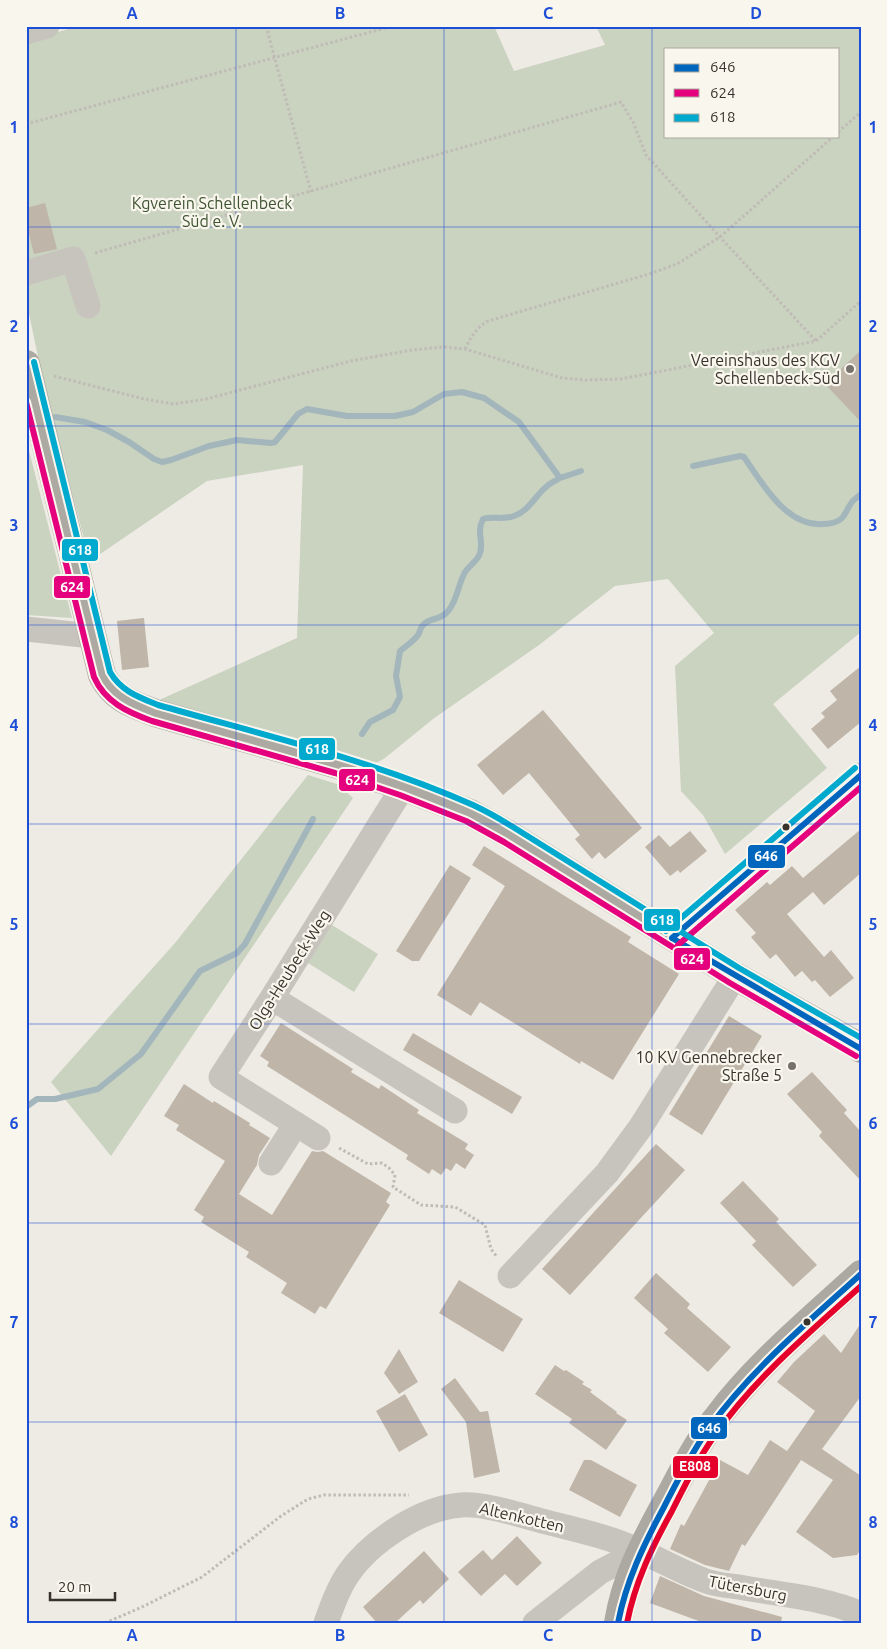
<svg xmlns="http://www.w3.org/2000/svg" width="887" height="1649" viewBox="0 0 887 1649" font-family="Ubuntu,sans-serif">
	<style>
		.green { fill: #cad2c0; fill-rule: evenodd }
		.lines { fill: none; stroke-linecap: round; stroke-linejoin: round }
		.stream { stroke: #a3b6bc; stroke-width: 6 }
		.building { fill: #bfb5a8 }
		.path { stroke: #bfbcb6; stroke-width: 3; stroke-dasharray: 2.5 2.5; stroke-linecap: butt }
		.minor { stroke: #c7c4bd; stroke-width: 25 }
		.major { stroke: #aca8a2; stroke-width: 28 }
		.bus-1-casing { stroke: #f9f6ed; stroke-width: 10 }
		.bus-2-casing { stroke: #f9f6ed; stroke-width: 10 }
		.bus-3-casing { stroke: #f9f6ed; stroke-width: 10 }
		.bus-4-casing { stroke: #f9f6ed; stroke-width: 10 }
		.bus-1 { stroke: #0065bd; stroke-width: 6 }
		.bus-2 { stroke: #e5007d; stroke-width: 6 }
		.bus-3 { stroke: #00a9ce; stroke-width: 6 }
		.bus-4 { stroke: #e4002b; stroke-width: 6 }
		.grid { fill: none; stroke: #1d4ed8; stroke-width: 1; stroke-opacity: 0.55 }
		.poi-dot { fill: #77736c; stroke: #f9f6ed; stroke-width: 2 }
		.bus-dot { fill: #37322b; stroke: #f9f6ed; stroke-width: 2 }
		.labels { text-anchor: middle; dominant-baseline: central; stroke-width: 4.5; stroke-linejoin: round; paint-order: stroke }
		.park-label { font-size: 16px; fill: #3e5332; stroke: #f9f6ed }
		.poi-label { font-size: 16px; fill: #37322b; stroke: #f9f6ed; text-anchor: end }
		.street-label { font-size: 16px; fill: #37322b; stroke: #f9f6ed }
		.line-badge { stroke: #f9f6ed; stroke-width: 2 }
		.badge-label { font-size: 14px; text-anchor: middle; font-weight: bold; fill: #fff }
		.neatline { fill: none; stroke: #1d4ed8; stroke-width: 2 }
		.grid-label { font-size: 16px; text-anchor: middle; font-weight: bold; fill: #1d4ed8 }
	</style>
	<rect width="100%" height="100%" fill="#eeebe4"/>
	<path class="green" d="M79,26H494L514,71L605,45L596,26H861V632L773,704L827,768L725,854L703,815L681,791L675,666L714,633L668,579L615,586L539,645L433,719L385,758L376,763L157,701L297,638L303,465L207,481L90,561L46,395L27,304L29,285L26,273V41ZM666,49H838V136H666Z
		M26,438V439L72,618L26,615Z
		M308,775L337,784L353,798L111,1156L51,1082L175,943Z
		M332,925L378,954L354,992L308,963Z"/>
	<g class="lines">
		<path class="stream" d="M55,417L85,422L107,430L129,442L154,459L162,462L171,460L209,446L237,440L271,443L275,442L298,414L307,409L347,416H395L413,412L444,394L462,392L484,398L519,422L560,478L581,471
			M693,466L740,456L744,457C762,483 786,527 823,524C830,524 837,523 842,518C846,514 848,507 852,502C854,499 858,497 861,494
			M362,734L370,722L393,710L400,697L396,676L400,651C406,646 414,641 418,635C420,632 420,628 423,625C430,617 441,621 449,610C457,600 458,586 464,574C468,566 478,561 480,553C484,541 476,533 483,519C493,516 504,520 514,516C529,511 535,496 546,487C550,483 555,481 560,478
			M26,1107L37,1099H55L98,1089L141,1054L200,971L237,953L245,944L313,819"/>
	</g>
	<path class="building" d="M45,203L57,249L34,254L26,223V208Z
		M861,350V422L825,384Z
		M144,618L149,667L122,670L117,621Z
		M861,666V722L828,749L811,729L825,717L821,713L837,700L830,691Z
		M543,710L642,828L605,859L599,852L592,859L575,839L580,835L529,773L503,795L477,765Z
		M861,829V873L824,905L813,892L787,914L824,957L831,950L854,978L830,997L815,980L812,982L802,971L795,977L776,954L770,959L751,937L756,933L735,910L767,882L770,885L792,866L803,878Z
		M690,831L707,851L680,873L678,870L670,876L645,847L659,835L670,847Z
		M484,846L631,937L628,942L679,974L613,1080L581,1061L580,1064L480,1002L471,1016L437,995L505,886L472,865Z
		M450,865L471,878L419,961H412L396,951Z
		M729,1016L762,1036L702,1135L669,1114Z
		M281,1023L353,1069L351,1072L379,1089L381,1085L419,1110L417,1113L468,1144L465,1149L474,1155L465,1169L456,1163L451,1171L446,1168L441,1175L432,1169L429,1174L406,1159L408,1155L267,1066L269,1062L260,1056Z
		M413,1033L522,1097L512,1114L403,1050Z
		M812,1072L847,1110L844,1113L861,1132V1181L819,1136L822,1132L787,1094Z
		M184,1084L213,1103L214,1101L250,1123L249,1125L270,1138L259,1155L257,1165L239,1194L272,1215L312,1151L318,1152L323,1151L391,1193L386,1202L390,1205L326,1309L320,1306L315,1314L281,1293L287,1283L246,1257L249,1252L201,1222L204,1217L194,1210L225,1161L176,1130L179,1125L164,1116Z
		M656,1144L685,1170L570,1295L542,1269Z
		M743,1181L779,1219L776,1222L817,1265L793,1287L752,1245L756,1241L720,1203Z
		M656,1273L690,1304L687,1308L731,1347L708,1372L664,1333L668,1329L634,1298Z
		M459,1280L523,1319L503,1352L439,1313Z
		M861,1323V1396L822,1449L861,1476V1549L857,1555L833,1558L796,1532L833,1480L801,1460L745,1546L742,1544L729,1571L705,1565L670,1549L681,1524L684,1526L720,1460L748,1475L770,1440L787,1451L815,1411L777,1382L794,1362L824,1334L841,1353Z
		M399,1349L418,1382L399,1394L384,1373Z
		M555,1365L564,1371L566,1370L584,1382L582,1384L592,1390L590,1392L617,1412L616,1413L627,1420L606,1450L569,1423L572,1419L535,1394Z
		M455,1378L480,1412L488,1411L500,1472L474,1478L466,1422L441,1389Z
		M405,1394L428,1435L399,1452L376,1411Z
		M584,1460H591L637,1485L620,1517L569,1490Z
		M517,1536L542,1563L517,1586L505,1574L481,1596L458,1572L483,1550L492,1560Z
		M424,1551L449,1579L423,1604L420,1600L395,1623H377L363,1607Z
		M660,1576L704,1596L782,1617L781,1623H704L650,1603Z"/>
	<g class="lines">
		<path class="path" d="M266,26L311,192
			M26,124L393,26
			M838,132L861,112
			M95,253L621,102L633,122L646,155L720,237L816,341
			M465,349C471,337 476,328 488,321L649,274L677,264L720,237L834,136
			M54,376L144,399L174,404L206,399L351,361L412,350L443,347L465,349L562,378L585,380L621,379L816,341L861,301
			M339,1148L368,1164L382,1163L389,1168L395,1175L393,1187L421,1205L455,1207L485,1225L491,1249L497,1257
			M105,1623L142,1607L202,1577L281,1516L308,1499L324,1495H409"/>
		<path class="minor" d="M26,32L47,26
			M26,273L73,259L88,306
			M26,629L92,636
			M672,938L861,775
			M272,998L455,1111
			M318,1138L221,1077L272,998L403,787
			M271,1163L296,1124
			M510,1276L607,1173L640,1128L735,976
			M326,1623C332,1606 338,1589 348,1574C370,1542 420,1508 461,1505C484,1503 523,1516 546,1522C578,1530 610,1537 640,1551C663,1561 685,1574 709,1582C719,1585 729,1586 739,1587C776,1594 827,1598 861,1614
			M535,1623L600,1572L640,1551"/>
		<path class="major" d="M26,364L102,675C114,699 132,704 155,713L338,765L403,787L470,813L508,834L735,976L853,1043L861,1049
			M618,1623C625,1580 642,1547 662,1510C679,1479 694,1447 716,1419C757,1364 811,1320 861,1274"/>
		<defs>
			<path id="bus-1" d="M672,938L861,775
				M672,938L861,1049
				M618,1623C626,1581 644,1544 664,1507C678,1480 691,1453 709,1428C752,1369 807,1323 861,1274"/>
			<path id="bus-2" d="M26,402L94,677C105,702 127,712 152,721L335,773L400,795L466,821L504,842L730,983L856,1056
				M678,945L861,787"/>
			<path id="bus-3" d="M34,362L110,672C121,691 138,697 158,705C263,735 372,760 473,805C486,811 500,819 513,827L739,968L861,1038
				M666,931L855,768"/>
			<path id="bus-4" d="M627,1623C635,1582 652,1547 672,1511C685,1485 698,1459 715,1435C755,1378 809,1333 861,1286"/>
		</defs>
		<use href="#bus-1" class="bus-1-casing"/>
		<use href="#bus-2" class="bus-2-casing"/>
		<use href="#bus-3" class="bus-3-casing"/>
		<use href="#bus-4" class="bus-4-casing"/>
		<use href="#bus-1" class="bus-1"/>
		<use href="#bus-2" class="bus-2"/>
		<use href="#bus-3" class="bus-3"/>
		<use href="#bus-4" class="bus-4"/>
	</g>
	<path class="grid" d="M236,26V1623M444,26V1623M652,26V1623M26,227H861M26,426H861M26,625H861M26,824H861M26,1024H861M26,1223H861M26,1422H861"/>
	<g class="poi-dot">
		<circle cx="850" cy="369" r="5"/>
		<circle cx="792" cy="1066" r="5"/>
	</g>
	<g class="bus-dot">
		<circle cx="786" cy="827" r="4.5"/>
		<circle cx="807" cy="1322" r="4.5"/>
	</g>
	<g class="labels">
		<g class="park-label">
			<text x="212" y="203">Kgverein Schellenbeck<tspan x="212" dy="18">Süd e. V.</tspan></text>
		</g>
		<g class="poi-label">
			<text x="840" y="360">Vereinshaus des KGV<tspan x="840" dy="18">Schellenbeck-Süd</tspan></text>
			<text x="782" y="1057">10 KV Gennebrecker<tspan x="782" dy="18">Straße 5</tspan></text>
		</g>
		<g class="street-label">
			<text transform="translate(289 970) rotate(-58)">Olga-Heubeck-Weg</text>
			<text transform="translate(522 1517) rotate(13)">Altenkotten</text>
			<text transform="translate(748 1588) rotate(11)">Tütersburg</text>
		</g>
	</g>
	<g class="line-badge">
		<rect x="61" y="538" width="38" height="24" rx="5" fill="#00a9ce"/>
		<rect x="53" y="575" width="38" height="24" rx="5" fill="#e5007d"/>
		<rect x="298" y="737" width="38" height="24" rx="5" fill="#00a9ce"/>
		<rect x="338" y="768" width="38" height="24" rx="5" fill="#e5007d"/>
		<rect x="747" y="844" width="39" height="25" rx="5" fill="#0065bd"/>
		<rect x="643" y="908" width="38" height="24" rx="5" fill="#00a9ce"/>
		<rect x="673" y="947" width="38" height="24" rx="5" fill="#e5007d"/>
		<rect x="690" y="1416" width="38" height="24" rx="5" fill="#0065bd"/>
		<rect x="672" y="1455" width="47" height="24" rx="5" fill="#e4002b"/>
	</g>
	<g class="badge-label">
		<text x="80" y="555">618</text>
		<text x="72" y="592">624</text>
		<text x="317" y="754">618</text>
		<text x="357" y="785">624</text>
		<text x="766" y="861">646</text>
		<text x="662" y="925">618</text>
		<text x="692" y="964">624</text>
		<text x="709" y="1433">646</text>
		<text x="695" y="1471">E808</text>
	</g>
	<rect width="887" height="1649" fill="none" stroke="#f9f6ed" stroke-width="55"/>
	<rect x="664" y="48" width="175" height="90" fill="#f9f6ed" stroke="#aba89f"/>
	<rect x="674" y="64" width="25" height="8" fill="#0065bd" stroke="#aba89f"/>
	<text x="710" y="72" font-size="15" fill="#37322b">646</text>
	<rect x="674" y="89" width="25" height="8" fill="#e5007d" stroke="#aba89f"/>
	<text x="710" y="98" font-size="15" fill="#37322b">624</text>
	<rect x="674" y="114" width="25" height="8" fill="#00a9ce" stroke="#aba89f"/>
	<text x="710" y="122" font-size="15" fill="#37322b">618</text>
	<path d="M50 1592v8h65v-8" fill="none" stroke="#37322b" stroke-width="2.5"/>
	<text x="58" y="1592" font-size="15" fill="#37322b" stroke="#f9f6ed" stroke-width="4" paint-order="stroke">20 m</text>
	<rect x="28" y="28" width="832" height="1594" class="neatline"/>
	<g class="grid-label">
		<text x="132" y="19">A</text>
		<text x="340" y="19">B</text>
		<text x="548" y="19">C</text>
		<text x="756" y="19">D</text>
		<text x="14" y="133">1</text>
		<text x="873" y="133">1</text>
		<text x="14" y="332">2</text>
		<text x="873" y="332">2</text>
		<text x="14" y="531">3</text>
		<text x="873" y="531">3</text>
		<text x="14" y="731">4</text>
		<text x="873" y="731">4</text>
		<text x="14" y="930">5</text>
		<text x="873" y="930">5</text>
		<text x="14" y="1129">6</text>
		<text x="873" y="1129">6</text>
		<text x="14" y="1328">7</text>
		<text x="873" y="1328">7</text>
		<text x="14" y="1528">8</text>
		<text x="873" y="1528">8</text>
		<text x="132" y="1641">A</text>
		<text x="340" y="1641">B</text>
		<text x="548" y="1641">C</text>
		<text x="756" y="1641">D</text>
	</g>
</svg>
